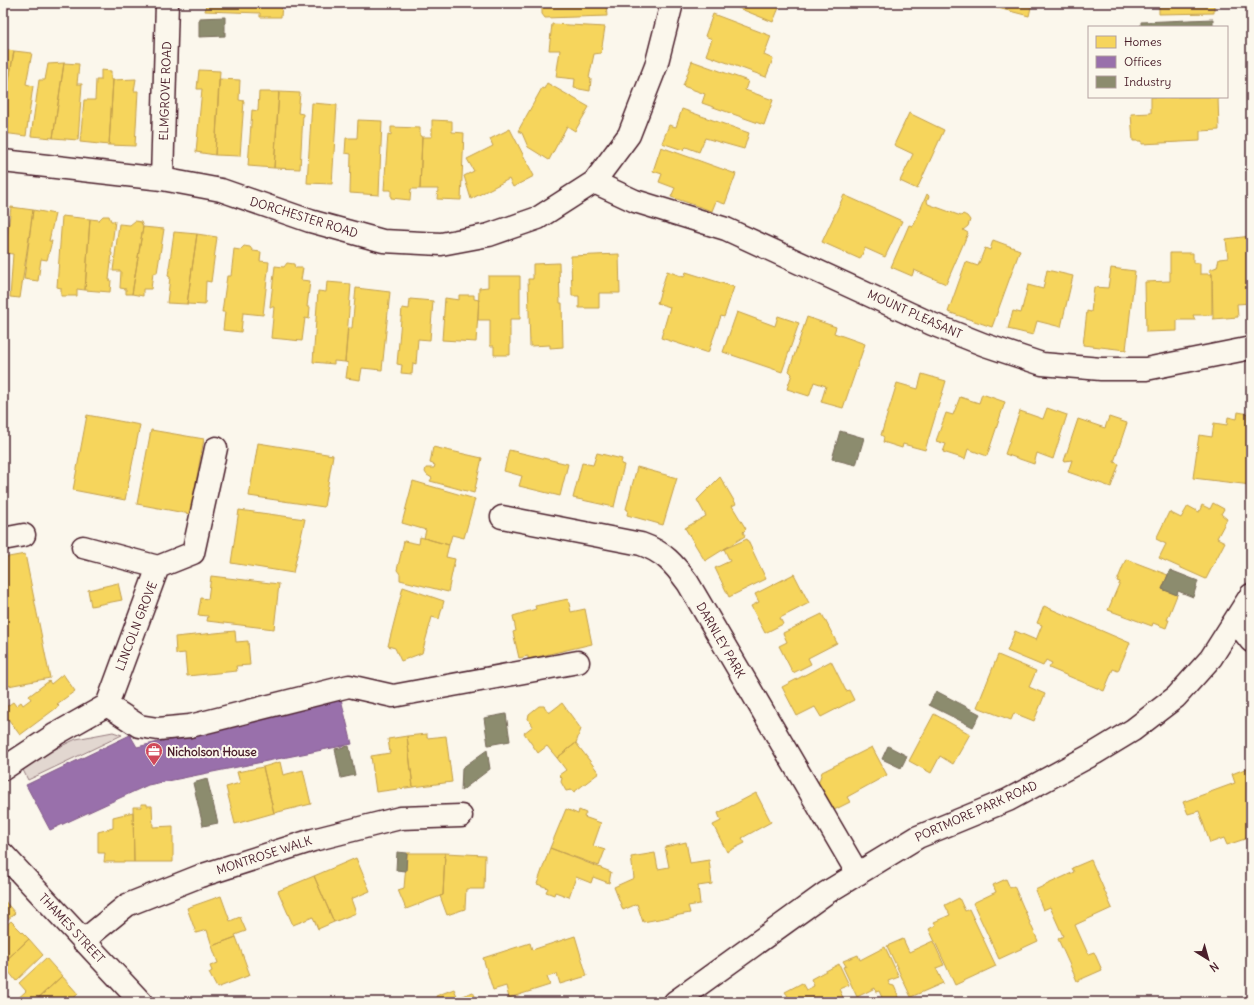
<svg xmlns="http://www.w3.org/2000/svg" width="1254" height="1005" viewBox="0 0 1254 1005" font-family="Delius,sans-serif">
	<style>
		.green { fill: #e2d7d0; stroke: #967b7e }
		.homes { fill: #f6d55c; stroke: #c29e4d }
		.offices { fill: #9970ab; stroke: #815885 }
		.industry { fill: #8c8c6e; stroke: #786b5a }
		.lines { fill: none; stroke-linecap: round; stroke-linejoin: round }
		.minor-casing { stroke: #4a1f2b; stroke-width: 25 }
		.minor { stroke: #fbf7ec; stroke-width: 22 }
		.labels { text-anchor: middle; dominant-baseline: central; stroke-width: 4; stroke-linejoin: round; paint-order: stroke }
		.street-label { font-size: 12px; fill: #4a1f2b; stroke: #fbf7ec }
		.poi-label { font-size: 12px; font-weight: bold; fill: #4a1f2b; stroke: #fbf7ec; text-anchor: start }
	</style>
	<rect width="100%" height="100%" fill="#fbf7ec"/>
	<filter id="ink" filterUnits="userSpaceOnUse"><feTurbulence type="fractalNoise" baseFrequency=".025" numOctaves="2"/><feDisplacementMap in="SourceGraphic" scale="8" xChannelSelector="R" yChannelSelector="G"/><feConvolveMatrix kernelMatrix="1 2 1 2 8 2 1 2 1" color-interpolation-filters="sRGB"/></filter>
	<g filter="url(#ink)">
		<path class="green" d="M113,732L122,735L28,780L23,770L49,752L76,739Z"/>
		<path class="homes" d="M206,3H282L281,17H260V13L205,11Z
			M546,3H615V4H606L607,16L545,18L542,14V8Z
			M726,3H781L773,22Z
			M995,3H1032L1029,16L994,7Z
			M1159,3H1214V13L1159,14Z
			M713,14L771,36L764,55L773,59L766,77L706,55L712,39L705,36Z
			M552,24L605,27L601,53L594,54L589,78L591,79L590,91L574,88L575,79L556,77L560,50H549Z
			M3,49L14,51L3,114Z
			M14,51L32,53L26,84L33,86L26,136L3,133V114Z
			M692,61L748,81L745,90L773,100L764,125L702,103L705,94L683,86Z
			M64,63L53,138L31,136L39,80H45L48,64Z
			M64,63L79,64L77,84H82L78,140L53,138Z
			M101,70L111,71V80H113L109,145L80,142L84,100H95L96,80H101Z
			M199,70L220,71L215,155L196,152L202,89H197Z
			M136,79L134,91H138L135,146L109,145L113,80Z
			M219,79L240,80L239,100L244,101L240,156L215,155Z
			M547,83L589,107L575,131L567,126L549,160L528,147L522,133L518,131L542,88L544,89Z
			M259,92H279L274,168L248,166L252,110L258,111Z
			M279,92L300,93L298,113L303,114L300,169L274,168Z
			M1151,97H1218L1219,130L1200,131V141L1142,144V141H1133L1131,114L1151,113Z
			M312,103L337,105L332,184L307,183Z
			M682,109L749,133L744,149L705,138L699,152L686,147L683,150L662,143L669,125L676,127Z
			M909,113L944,130L917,189L900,181L913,154L894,145Z
			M358,120L382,121L379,195L350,193L351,154L345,153L346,138H357Z
			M432,120L452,121V132L464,133L461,200L437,199L438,189H420L422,137H432Z
			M391,127L420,128V136L422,137L420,189H411L410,200L391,198V190H384L388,134L391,135Z
			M510,129L534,176L513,187L509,179L471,199L464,176L474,171L467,159L493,146L490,139Z
			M661,147L736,174L725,204L716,201L712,211L671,197L675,188L659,182L662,174L653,171Z
			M927,194L929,196L927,201L928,204L961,216L963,214L967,216L970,220L968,226L963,230L968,233L946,284L914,270L912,276L891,267L909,225L913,226Z
			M844,195L902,221L885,257L865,248L860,259L822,242Z
			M11,207L33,210L20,298L10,297L13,254L5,253Z
			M33,210L55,214L49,241H52L47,260L41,259L38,281L24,279Z
			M62,216L90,219L85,290L77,289V296H61V288L57,287Z
			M103,216H109L111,221H115L111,253H112L109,280H111L110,292L85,290L90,219L99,220Z
			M135,221L141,222L143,227L132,294H126V289L120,288L121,271H113L119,224L130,225Z
			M143,227L164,229L157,273H153L151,289H143V296L132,294Z
			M174,232L197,234L187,304L167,303L170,277L168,276Z
			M197,234L217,237L211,282L206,281L205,305L187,304Z
			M1251,236V303L1237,304L1238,317L1213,319L1212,274L1209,270L1217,267L1219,259L1228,258L1226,239Z
			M993,240L1020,250L992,327L948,312L966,262L978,266L985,248L990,250Z
			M244,246L250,247L253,251L261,252L260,261L269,262L263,315L243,313L241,332L223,330L225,312H222L227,276H231L234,249L240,250Z
			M1170,253H1193V263H1200V274H1212V315H1193L1195,320H1177V331L1146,332L1145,282L1170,281Z
			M619,254L620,293H599V308H579V296H572L571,256Z
			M287,263L294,264L295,268H303L301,280L310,281L307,307H310L309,319L305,318L302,341L271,338L274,307H270L275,266L284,267Z
			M559,263L560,303H562L563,347L550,348V345L530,346L528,279H533V264Z
			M1111,268L1135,271L1126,350L1083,345L1087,311L1091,312L1094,287L1108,288Z
			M1047,270L1073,276L1061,327L1037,321L1033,335L1008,329L1013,311L1021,313L1028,285L1043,289Z
			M667,271L684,277L686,272L734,287L724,317L721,316L708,353L661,338L670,307L657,303Z
			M488,276H520V319H510V355H494V346H490V320H478L479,288L488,287Z
			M327,282L351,284L345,362L334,361V364L313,362L318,291L326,292Z
			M356,288L390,292L382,370L362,368L360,380L346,378L348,363L345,362L348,328H352Z
			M459,295H474V299L479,300L476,342L442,340L445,298L459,300Z
			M410,299L433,301L430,340L418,339L416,364L413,363L412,374L401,373L402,365L397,364L402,308L409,309Z
			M737,312L775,326L778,316L799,323L782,372L723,352Z
			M807,317L836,327L834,333L865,344L843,408L821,402L826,386L814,382L809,396L787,389L792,374L789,371Z
			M922,374L946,381L925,450L903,444L902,448L883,442L884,437L881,435L897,383L918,389Z
			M982,394L1005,402L987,456L968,449L965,459L943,452L946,444L936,441L946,413L953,415L960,397L979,403Z
			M1047,408L1067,415L1053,459L1037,453L1034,464L1005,454L1020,411L1043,419Z
			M1238,412L1249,414V419L1251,420V485L1193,478L1199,435L1212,437L1214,423L1227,425L1228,417L1237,419Z
			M87,415L140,425L125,500L73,490Z
			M1109,417L1127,423L1114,462L1119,464L1111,487L1068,472L1072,460L1064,461L1078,419L1105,428Z
			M151,430L204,439L190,514L137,504Z
			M258,443L333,455L324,507L249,496Z
			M433,447L482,458L474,493L430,481L432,478L427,475L425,472L426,468H434L435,465L430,463Z
			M509,450L568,464L560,496L519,486L522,476L504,471Z
			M597,453L622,459L621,464L624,465L614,507L573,498L582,463L593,465Z
			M637,467L677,478L663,525L627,515L628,510L626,509Z
			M720,477L736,504L732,506L746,529L743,532L745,536L705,561L685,528L706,516L697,500Z
			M413,481L475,499L464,538L452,535L449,545L424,538L426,530L402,523Z
			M1213,503L1224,509L1221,514L1227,519L1217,538L1225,542L1206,579L1159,558L1166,544L1156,539L1169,512L1181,518L1188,506L1199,512L1202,505L1210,509Z
			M239,510L305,519L293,573L231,563Z
			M420,537L449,545L446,557L455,559L448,592L400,580V574L397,570L404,541L419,544Z
			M747,539L766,579L729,597L715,568L730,561L724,549Z
			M25,554L50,678L3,687V558Z
			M1126,559L1168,575L1162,589L1177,595L1167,620H1169L1166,628L1153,623L1152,626L1108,610L1120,582L1117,581Z
			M794,574L809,603L780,618L783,624L765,633L751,606L759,602L755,594Z
			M211,576L279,584L274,629L207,621L208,616L198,615L201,598L208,599Z
			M118,583L122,600L91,606L88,590Z
			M403,587L444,601L439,619L432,617L422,653L401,661L395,648L388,646Z
			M568,599L571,612L585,609L592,644L528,659V656L519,658L513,632L516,631L513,616L536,609L535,606Z
			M1044,606L1130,643L1118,671L1113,669L1104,691L1049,668L1052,663L1046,660L1043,666L1007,651L1015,631L1036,640L1042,625L1037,623Z
			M822,614L837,643L808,658L811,664L793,673L779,646L787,642L783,633Z
			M235,631L236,642L248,641L250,665L236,666L237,671L187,676L185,653L176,654L175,637Z
			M998,655L1036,671L1029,687L1045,694L1034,721L1014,713L1011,720L977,707Z
			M831,661L846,691L849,690L854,700L821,717L815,707L797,716L782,687Z
			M63,674L75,691L57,704L59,706L20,735L3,712V709L13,702L16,706L21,702L23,705L31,699L29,696L49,681L51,684Z
			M562,703L581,729L576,743L557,758L547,746L538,753L524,733L533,726L528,719L529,714L539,706H544L549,713Z
			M934,714L970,734L953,764L940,756L931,773L909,761Z
			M427,734V738L446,736L452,782L413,787L407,736Z
			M407,736L413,787L376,792L371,756L390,753L388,739Z
			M576,743L599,773L574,792L571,790L566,791L561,782L562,778L559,775L566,770L557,758Z
			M872,747L887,775L847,797L850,802L832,811L818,784L822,772Z
			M280,762L283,775L303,770L311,804L274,813L263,767Z
			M263,767L274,813L235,824L226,787L240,783L237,772Z
			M1250,767L1251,837L1227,845L1224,838L1210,843L1199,811L1188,814L1183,802L1235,783L1232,774Z
			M756,793L771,822L742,838L745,843L727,852L713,825L721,821L718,813Z
			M141,804H147V806H152L153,827L173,826V862H134L133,807H141Z
			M566,809L578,814L579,810L586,813L584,817L601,823L593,846L605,850L599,866L550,848Z
			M133,812L134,862H104L105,853H98V832L113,828V817Z
			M686,842L690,863L709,860L712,884L698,886L700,904L688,906L690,913L643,922L637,904L623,910L614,887L634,878L631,857L655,853L658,869L669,867L665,847Z
			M550,848L611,872L609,883L593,877L591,883L576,877L569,897L555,892L554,895L546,892L548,888L537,884Z
			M407,853H445L443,895L406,909L398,890L404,888Z
			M445,853L485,855L484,889H466L465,909L447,915L440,896L443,895Z
			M356,858L370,891L351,899L356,913L334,922L314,876Z
			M1091,860L1112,908L1075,925L1088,954L1094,952L1102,970L1077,981L1058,939L1063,936L1050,907L1043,910L1035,890L1074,872L1072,868Z
			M314,876L334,922L318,929L313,917L293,925L278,891Z
			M1006,879L1010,888L1014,886L1038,941L999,959L973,903L996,892L993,885Z
			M221,896L230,921L240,917L246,931L235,935L236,937L212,946L207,930L196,933L187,908Z
			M959,898L965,911L969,909L996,966L955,985L929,929L936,925L934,922L950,915L945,905Z
			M3,899L15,913L3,924Z
			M11,921L29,939L3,963V928Z
			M575,936L587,976L560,984L557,974L547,977L550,985L509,998L506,986L493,990L483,958L530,943L532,950Z
			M236,937L250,975L217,988L209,973L212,971L210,966L218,963L212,946Z
			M29,939L43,955L16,981L9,972L3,977V963Z
			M903,939L909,952L933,941L944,965L936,968L943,983L911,997L887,946Z
			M885,947L899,977L888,981L890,985L894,986L898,995L897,1002H884L879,991L876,992L875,988L857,997L843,967L846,966L843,961L858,955L860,960Z
			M46,958L62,976L34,1002H14L26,991L19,983Z
			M839,964L849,985L839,989L845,1002H787L785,997L788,996L785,992L802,983L806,990L814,986L811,979Z
			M62,976L78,994L69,1002H34Z
			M454,989L458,998L473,992L478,1002H439L436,996Z"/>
		<path class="offices" d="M341,699L352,744L148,785L50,830L26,785L130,735L137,747Z"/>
		<path class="industry" d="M225,17V36L199,37V18Z
			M1213,19V27H1141V22Z
			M840,431L864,438L856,465L832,459Z
			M1170,570L1198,581L1193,597L1178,591L1177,595L1162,589Z
			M936,691L980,714L973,727L929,705Z
			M506,714L510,741L488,745L484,718Z
			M349,746L355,775L341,778L335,749Z
			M888,746L907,756L901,768L882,759Z
			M487,750L490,769L461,791L462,768Z
			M207,779L218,823L203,826L193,783Z
			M397,852L407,853L406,871L396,870Z"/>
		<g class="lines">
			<defs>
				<path id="minor" d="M3,161L162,179L221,190L310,221L383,241L441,244L489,235L538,218L594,182L629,135L656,66L672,3
					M162,179L167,3
					M594,182L635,201L726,229L932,324L985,345L1042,364L1101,369H1146L1251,348
					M502,517L641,544C664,552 674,564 688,583L858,874
					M3,539L24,535
					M83,547L158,567
					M1236,622L1251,641
					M107,705L139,726L158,729L190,726L349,686L393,696L578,662
					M3,769L56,734L107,705L158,567L193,553L216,448
					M3,854L141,1002
					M83,941L127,905L200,876L313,840L400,818L461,816
					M675,1002L826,893L918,837L1008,800L1095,753L1133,730L1176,697L1211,658L1251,595"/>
			</defs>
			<use href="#minor" class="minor-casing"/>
			<use href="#minor" class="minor"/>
		</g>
	</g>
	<defs>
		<symbol id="office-pin" viewBox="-11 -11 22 30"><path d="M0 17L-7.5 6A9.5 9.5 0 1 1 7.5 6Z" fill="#d1495b" stroke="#fbf7ec"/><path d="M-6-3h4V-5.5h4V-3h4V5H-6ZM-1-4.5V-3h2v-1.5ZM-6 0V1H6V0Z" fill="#fff"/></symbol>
	</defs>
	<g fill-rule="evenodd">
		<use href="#office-pin" x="144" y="741" width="20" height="27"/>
	</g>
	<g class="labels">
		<g class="street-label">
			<text transform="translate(165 91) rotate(-88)">ELMGROVE ROAD</text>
			<text transform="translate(304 217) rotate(17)">DORCHESTER ROAD</text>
			<text transform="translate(915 314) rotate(24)">MOUNT PLEASANT</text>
			<text transform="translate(136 626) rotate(-69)">LINCOLN GROVE</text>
			<text transform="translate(721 640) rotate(60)">DARNLEY PARK</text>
			<text transform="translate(976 811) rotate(-24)">PORTMORE PARK ROAD</text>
			<text transform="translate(264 855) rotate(-18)">MONTROSE WALK</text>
			<text transform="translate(72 928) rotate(47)">THAMES STREET</text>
		</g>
		<g class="poi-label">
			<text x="167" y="751">Nicholson House</text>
		</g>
	</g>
	<rect width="1254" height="1005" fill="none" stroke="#fbf7ec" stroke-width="16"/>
	<rect x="8" y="8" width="1238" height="989" fill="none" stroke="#4a1f2b" stroke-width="1.5" filter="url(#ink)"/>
	<rect x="1088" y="26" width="140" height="72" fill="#fbf7ec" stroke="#b4a19f"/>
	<rect x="1096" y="36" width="20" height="12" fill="#f6d55c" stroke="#b4a19f"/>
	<text x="1124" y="46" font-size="12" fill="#4a1f2b">Homes</text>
	<rect x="1096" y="56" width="20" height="12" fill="#9970ab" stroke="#b4a19f"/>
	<text x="1124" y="66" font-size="12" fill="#4a1f2b">Offices</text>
	<rect x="1096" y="76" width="20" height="12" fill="#8c8c6e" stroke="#b4a19f"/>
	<text x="1124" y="86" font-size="12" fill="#4a1f2b">Industry</text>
	<g transform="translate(1208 959) rotate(143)" stroke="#fbf7ec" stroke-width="3" paint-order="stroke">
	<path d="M0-3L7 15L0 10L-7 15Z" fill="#4a1f2b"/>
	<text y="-6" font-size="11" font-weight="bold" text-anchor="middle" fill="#4a1f2b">N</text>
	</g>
</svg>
